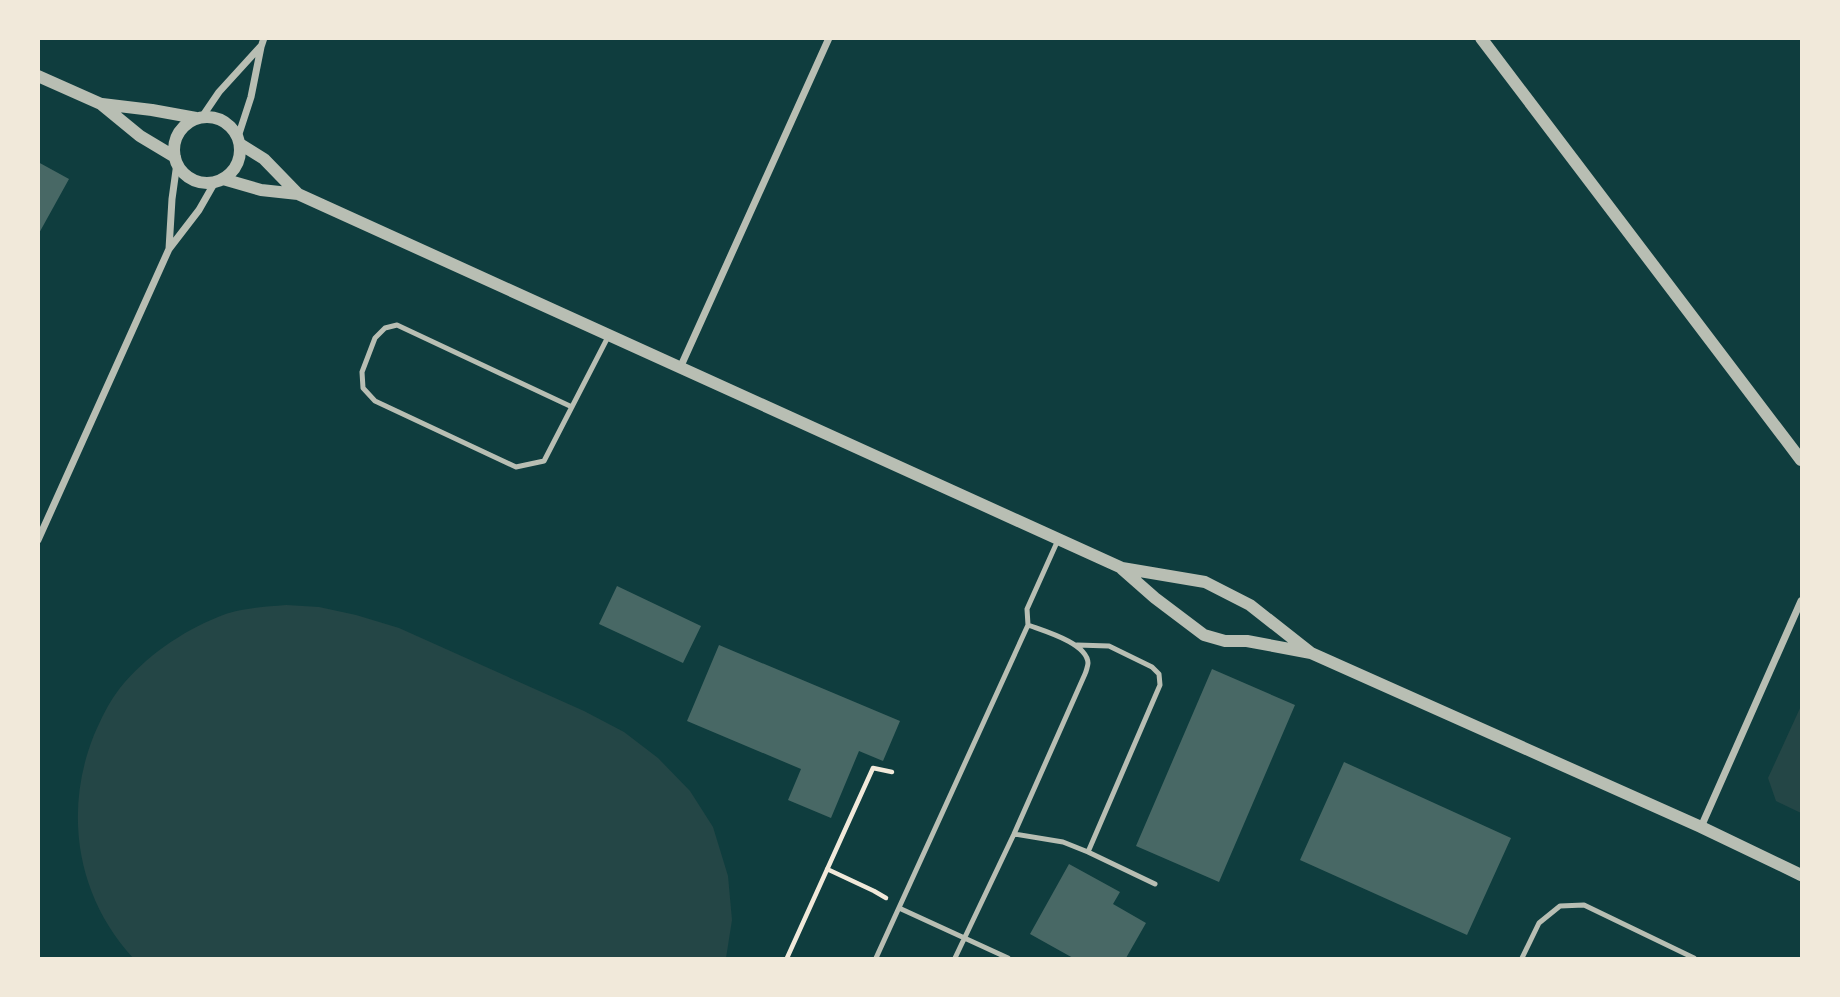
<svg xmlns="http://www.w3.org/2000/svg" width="1840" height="997" viewBox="0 0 1840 997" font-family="'PT Serif',serif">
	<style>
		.green { fill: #244646 }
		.building { fill: #486865 }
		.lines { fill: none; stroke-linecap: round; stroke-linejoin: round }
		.path { stroke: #f1e9da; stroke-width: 4.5 }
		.service { stroke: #b8beb3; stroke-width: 5 }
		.minor { stroke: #b8beb3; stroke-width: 7 }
		.tertiary { stroke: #b8beb3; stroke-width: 12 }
	</style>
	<rect width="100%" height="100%" fill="#0f3d3e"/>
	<path class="green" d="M286,605L319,607L356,615L399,628L584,711L624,732L658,758L690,791L713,827L728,876L732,920L726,958H133C77,897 63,812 94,735C101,719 109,702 120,688C145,657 181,632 218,617C239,608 263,607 286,605Z
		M1801,706V813L1776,801L1768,778Z"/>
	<path class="building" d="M38,162L69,179L38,235Z
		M617,586L701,626L683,663L599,624Z
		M719,645L900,721L883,761L859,751L831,818L788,800L801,769L687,721Z
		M1212,669L1295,705L1219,882L1136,846Z
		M1344,762L1511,838L1467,935L1300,860Z
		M1069,864L1120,892L1113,904L1146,923L1126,958H1073L1030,934Z"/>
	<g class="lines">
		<path class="path" d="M827,869L874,891L886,898
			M787,958L873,768L892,772"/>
		<path class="service" d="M572,407L397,325L385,328L375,338L362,372L363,388L375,401L516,467L544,461L609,335
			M1028,625L1027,609L1058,540
			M1014,834L1063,842L1088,852L1160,685L1159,674L1152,667L1109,646L1077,645
			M1088,852L1155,884
			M899,908L1008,958
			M876,958L1028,625C1044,631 1087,643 1088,663C1088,665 1086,672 1085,674L1014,834L955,958
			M1522,958L1539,923L1560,906L1584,905L1694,958"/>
		<path class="minor" d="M202,117L219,92L260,47
			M238,137L251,97L261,47L264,38
			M169,249L172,199L177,163
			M680,368L829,38
			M38,540L169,249L199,210L215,182
			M1701,827L1801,601"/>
		<path class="tertiary" d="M1481,38L1801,460
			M38,76L101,104L140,136L175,157
			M102,104L152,110L196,118
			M174 150a33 33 0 1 1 66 0a33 33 0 1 1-66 0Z
			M240,144L264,159L298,194
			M223,179L261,190L298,194L1122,568L1205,582L1250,605L1311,653
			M1122,569L1155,598L1204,635L1225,641H1247L1311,653L1701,827L1801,875"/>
	</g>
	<rect width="1840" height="997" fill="none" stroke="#f1e9da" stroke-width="80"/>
</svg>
